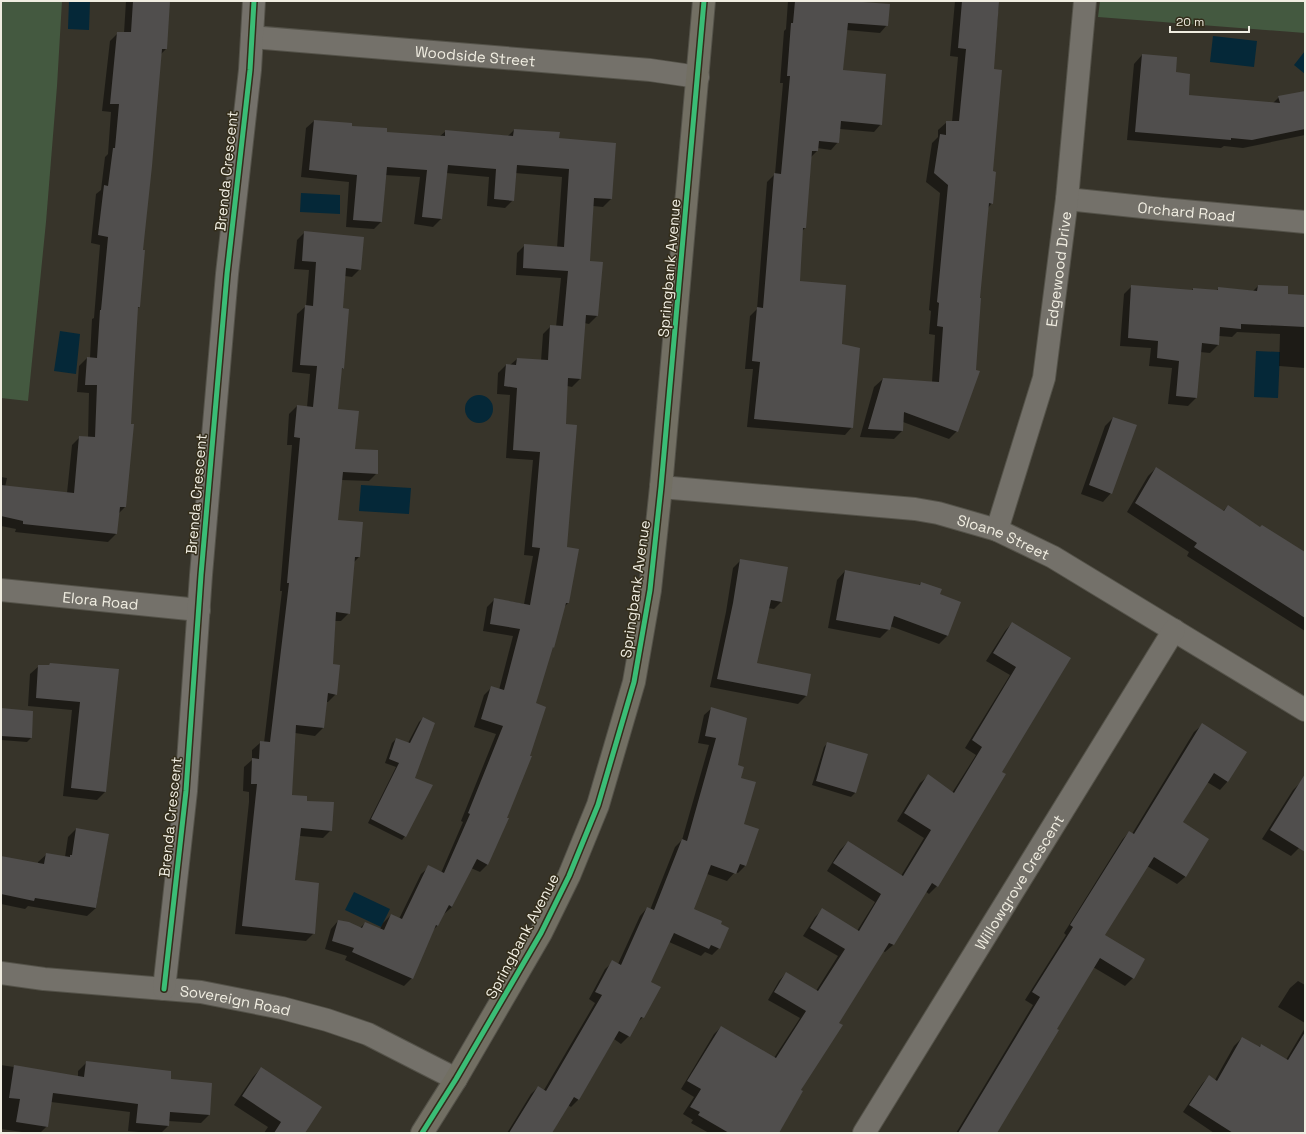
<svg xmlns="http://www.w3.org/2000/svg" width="1306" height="1134" viewBox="0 0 1306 1134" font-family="'Space Grotesk',sans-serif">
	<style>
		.green { fill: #445940 }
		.water { fill: #052838 }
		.shadow { fill: #0007 }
		.building { fill: #504e4d }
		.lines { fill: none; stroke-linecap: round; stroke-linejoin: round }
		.minor-casing { stroke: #545249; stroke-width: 24 }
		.major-casing { stroke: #545249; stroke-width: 24 }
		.minor { stroke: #74716a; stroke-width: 22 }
		.major { stroke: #726f63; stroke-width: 22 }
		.cycleway-casing { stroke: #332d1b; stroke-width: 8 }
		.cycleway { stroke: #3abd76; stroke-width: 5 }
		.labels { text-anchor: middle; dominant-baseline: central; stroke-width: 3; stroke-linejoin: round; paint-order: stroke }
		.street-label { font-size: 15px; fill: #f0ede1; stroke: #332d1b }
	</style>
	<rect width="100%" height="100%" fill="#37342a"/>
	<path class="green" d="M1,1H62L57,86L46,222L28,401L1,398Z
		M1100,1H1305V33L1098,17Z"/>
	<path class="water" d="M69,1H90L89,30L68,29Z
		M1213,36L1257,41L1254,67L1210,62Z
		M1305,51V74L1294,65Z
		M301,193L340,195V214L300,212Z
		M60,331L80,334L76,374L54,371Z
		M1256,351L1280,352L1278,398L1254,397Z
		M465 409a14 14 0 1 1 28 0a14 14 0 1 1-28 0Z
		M361,485L411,488L409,514L359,511Z
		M354,892L390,909L381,927L345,910Z"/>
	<path class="shadow" d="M126,1H167L166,49L160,55L142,250L139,307L137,309L125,507L118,514L116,534L108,542L15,532L16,529L1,526V477L7,478L5,487L67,493L72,445L80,437L88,438L89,393L77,392L79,366L87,358H90L92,319L94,318L100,245L91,243L96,194L101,190L105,157L108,154L111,112L102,111L110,41L118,33H124Z
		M788,1H837L887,25L880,33L846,30L842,71L881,124L874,132L840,129L838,142L831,150L817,148V151L811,157L805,228L802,231L798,282L841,345L852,427L845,435L747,427L753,369H745L750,316L757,309L767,182L775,174L783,83H780L784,31L786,29Z
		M955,1H999L993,70L992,203L988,208L957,431L949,439L903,422L902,431L894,439L860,437L874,387L883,379L932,382L935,335L929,334L931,311L929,310L940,193L926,182L932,143L938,137V130L947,122H952L958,57L950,56Z
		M1142,55L1188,96L1272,104L1279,97L1305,92V135L1243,148L1224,146L1221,148L1127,140L1134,64Z
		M314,121L386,133L440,136L446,131L508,136L514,130L558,139L615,144L611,199L603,207L593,206L589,262L597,316L589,324L584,323L580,379L572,387L567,386L564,425L568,603L563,608L553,647L551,649L488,864L480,872L471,868L452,907L444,914L438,925L433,930L412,978L404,986L345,960L347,956L325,949L331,929L338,921L360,928L365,923L380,929L383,923L391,915L399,919L421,874L429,867L441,873L463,822L461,821L496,734L474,727L484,695L491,688L499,690L513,636L483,631L487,607L495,599L524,604L533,556L524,555L533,460L506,458L510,395L497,394L498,373L506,365H510L517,359L541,361L543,334L551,326L556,327L561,278L516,275L517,253L525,245L557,248L562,177L515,173L513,200L505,208L487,206L489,177L446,173L441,219L433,227L414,224L420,177L385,175L382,221L374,229L346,227L349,182L301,177L306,128Z
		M305,232L360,269L352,277L345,276L342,309L343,368L341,371L337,410L354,450L377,473L369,481L341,480L337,521L359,557L353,563L349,613L341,621H335L332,665L336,694L328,702H326L323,728L315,736L295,733L291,796L306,802L331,830L323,838L300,836L294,881L314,933L306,941L235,934L249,802V792L243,791L244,767L252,760V750L260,743H264L282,591H280L292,445H287L289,414L297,406L307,407L310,374L292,372L297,314L306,306L309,270L294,269L297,240Z
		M1132,286L1191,291L1193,289L1216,291L1219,288L1253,291L1258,286L1287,295L1305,296V368L1279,366L1280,334L1237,332L1232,337L1219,336L1218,345L1210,353L1200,352L1196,398L1188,406L1168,404L1172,368L1149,366L1151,348L1120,346L1124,294Z
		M1113,418L1111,493L1103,502L1081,494L1105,426Z
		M1156,468L1223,511L1228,506L1260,528L1305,553V631L1187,556L1189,552L1127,512L1148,476Z
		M741,560L781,602L774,609L768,608L756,664L806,696L798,704L710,687L726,612L733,568Z
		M845,571L918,586L921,583L939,595L948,635L939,644L890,626L889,629L880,638L828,628L837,580Z
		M1012,623L1070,659L1001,772L937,886L929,894L925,891L893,945L885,952L883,951L838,1023L777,1133H709L691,1123L693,1120L683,1114L694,1097L681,1089L714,1034L721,1027L774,1058L800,1018L768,1000L779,981L786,973L816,991L838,956L803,936L815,917L822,910L857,931L875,902L827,871L840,850L848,842L901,876L924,838L897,821L920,783L928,776L952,793L976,755L965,748L1010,675L986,661L1005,631Z
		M50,664L118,670L105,792L97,800L63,796L72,710L28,706L30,674L39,666H48Z
		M712,708L737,766L740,779L745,866L738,873L735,872L727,881L707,874L693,909L719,948L712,955L705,952L701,956L669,942L650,982L643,1017L635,1025L629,1036L621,1044L614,1039L579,1099L571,1107L568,1105L552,1132L554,1133H507L531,1094L538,1087L544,1090L595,1003L589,999L605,969L613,962L618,964L640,916L647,908L650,910L675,847L682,840L709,745L698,743L704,715Z
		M1,709L31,738L27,742L1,740Z
		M423,718L405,836L402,840L368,823L396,767L385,763L392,743L396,739L408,743L419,722Z
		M1202,725L1246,752L1227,782L1220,790L1207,782L1182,823L1207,839L1185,877L1177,884L1147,866L1103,936L1144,960L1133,978L1125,986L1093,967L995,1133H956L1033,1005L1025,1000L1066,935L1064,933L1122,840L1129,832L1132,834L1194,732Z
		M828,743L866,755L855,793L851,797L812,785L824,747Z
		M1301,782L1305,784V848H1299L1291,856L1262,839L1293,790Z
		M76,829L108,835L96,908L87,916L28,906L25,909L1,904V857L38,864V862L47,854L65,857L68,837Z
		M1298,981L1305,985V1023L1278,1007L1290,988Z
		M1305,1028V1129L1303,1133H1214L1183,1112L1202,1084L1209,1076L1215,1080L1234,1046L1242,1038L1259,1047L1261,1045L1286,1060Z
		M87,1062L170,1080L211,1084L209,1115L201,1123L168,1121V1126L161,1133H149L128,1131L130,1112L51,1102L47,1126L40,1133H29L1,1129V1065L78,1077V1071Z
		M261,1068L304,1133H264L268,1127L234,1105L253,1077Z"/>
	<path class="building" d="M133,1H170L167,49H162L152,166L143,250H145L140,307H138L131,424H134L126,507H120L117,534L23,524V521L1,516V485L74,493L79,436L95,437L97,385H85L87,357L97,358L100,310H101L108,237L98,235L104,185L108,186L113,148H115L119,104H110L117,32H131Z
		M795,1H849L890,4L888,26L848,23L843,70L886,74L882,125L841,121L839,143L819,141L818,151H812L806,228H803L800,281L846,285L842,344L860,348L853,428L754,419L760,362L752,361L757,307L763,308L774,173L781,174L790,76H787L791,23H793Z
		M962,1L999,2L994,69L1002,70L993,171L996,172L993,204L989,203L980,298H981L976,370L980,371L958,432L904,412L903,431L868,429L883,378L939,382L943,327L937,326L939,303L937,302L948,185L934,173L940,134L946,135V121H959L966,49L958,48Z
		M1142,54L1177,57L1176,72L1190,74L1189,95L1280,103L1278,96L1305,91V129L1252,140L1231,138V140L1135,132Z
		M314,120L352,123V126L387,128V132L445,136V130L513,136L514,129L560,132L559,138L616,143L612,199L594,198L590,261L603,262L598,316L586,315L581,379L568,378L566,424L577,425L567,547L579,549L569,603H566L554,648L553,647L536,703L546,707L530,756H532L507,818H509L488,865L477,859L452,907L449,905L438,926L436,925L413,979L352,952L354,948L332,941L338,920L349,922L362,928L365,922L384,930L391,914L402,919L428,865L444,873L470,814L468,813L503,726L481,719L491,686L504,690L520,629L490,624L494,598L530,605L540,548L532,547L540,452L513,450L517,388L504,386L506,364L516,365L517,358L548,360L550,325L563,326L568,271L523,268L524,244L564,247L569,169L517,165L514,201L494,199L496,169L448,165L442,219L422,217L427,170L387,167L382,222L353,220L357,175L309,170Z
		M304,231L364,237L361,270L346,268L343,308L349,309L344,369L342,368L338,409L359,411L355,449L378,450V474L343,472L338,520L363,522L360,557H355L350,614L336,612L333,664L340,665L337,695L328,693L324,728L296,725L292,795L307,796V801L334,802L332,831L301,828L295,880L319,883L315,934L242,926L256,793L257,784H251L252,758L259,759L260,741L270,742L289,583H287L300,438L294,437L297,405L313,407L317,366L300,365L305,305L313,306L316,262L302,261Z
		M1131,285L1193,290V288L1218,290V287L1257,291L1258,285L1288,286V294L1305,295V327L1241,324V329L1220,327L1219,345L1202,343L1197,398L1176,396L1179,361L1157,358L1158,341L1128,338Z
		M1113,417L1137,425L1112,494L1089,485Z
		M1156,467L1224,511L1228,505L1260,527L1262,525L1305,552V618L1194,547L1197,543L1135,503Z
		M740,559L788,567L782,602L771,600L757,663L811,674L807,696L717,679L733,603Z
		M845,570L920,585L921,582L942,589L940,594L961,602L948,636L894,616L890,630L836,620Z
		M1012,622L1071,658L1002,772L1006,774L938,887L932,883L894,945L889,943L839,1023L843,1025L801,1090L803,1091L779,1133H729L698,1115L700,1112L690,1107L701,1089L687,1081L721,1026L776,1058L806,1011L774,992L786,972L818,991L845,949L810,928L822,908L859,931L881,894L833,863L848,841L903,876L931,830L904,813L928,774L954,793L982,747L972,740L1016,667L993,653Z
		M50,663L119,669L106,792L71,788L80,702L36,698L38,665H49Z
		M711,707L747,718L738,765L744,767L741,778L756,782L744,824L759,829L746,866L740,864L736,874L711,865L694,909L722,921L721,924L729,928L720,949L711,945L709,949L674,933L651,982L661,987L644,1018L641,1017L630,1037L619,1031L579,1100L574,1097L552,1133H509L538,1086L546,1091L602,995L595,992L612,960L621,965L647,907L654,910L682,839L687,841L716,738L705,736Z
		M1,708L33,711L32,738L1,736Z
		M423,717L435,723L415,778L433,785L406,837L371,819L399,763L389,759L396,738L410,743Z
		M1202,723L1247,752L1228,782L1214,773L1183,822L1209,839L1186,877L1154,857L1105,935L1145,959L1134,979L1100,958L1057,1029L1059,1030L997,1133H958L1040,997L1032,992L1073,927L1070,925L1129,831L1134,834Z
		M827,742L868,754L856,793L816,781Z
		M1305,774V852L1270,830Z
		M76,828L109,834L96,908L35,898L34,901L1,894V856L44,864L46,853L70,857V855H72Z
		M1305,1032V1133H1233L1189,1105L1209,1075L1217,1081L1242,1037L1260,1047L1261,1044L1288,1060Z
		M86,1061L171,1071V1079L212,1083L210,1115L170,1112L169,1126L136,1123L138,1104L53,1093L48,1127L16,1122L20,1099L9,1098L14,1065L84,1077Z
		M261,1067L322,1107L305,1133H274L281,1122L242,1096Z"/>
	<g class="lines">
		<defs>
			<g id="minor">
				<path id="s1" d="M252,37L650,70L698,77"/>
				<path id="s2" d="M1067,199L1162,209L1305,222"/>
				<path id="s3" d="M661,487L915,509L938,513L997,530L1053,557L1305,710"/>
				<path id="s4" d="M997,530L1044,378L1067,199L1085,1"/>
				<path id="s5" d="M1,590L199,610"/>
				<path id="s6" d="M1,973L44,979L201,992L282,1008L327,1020L368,1034L456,1079"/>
				<path d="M164,989L186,791L201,575L227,274L250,70L254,1"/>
				<path id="s7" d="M864,1133L1174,630"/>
			</g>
			<path id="major" d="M422,1133L456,1079L541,933L569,876L598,805L634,682L650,590L661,487L704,1"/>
		</defs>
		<use href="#minor" class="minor-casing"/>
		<use href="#major" class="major-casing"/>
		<use href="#minor" class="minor"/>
		<use href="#major" class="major"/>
		<defs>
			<path id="cycleway" d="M164,989L186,791L201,575L227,274L250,70L254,1
				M422,1133L456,1079L541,933L569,876L598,805L634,682L650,590L661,487L704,1"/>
		</defs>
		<use href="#cycleway" class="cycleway-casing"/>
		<use href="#cycleway" class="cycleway"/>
	</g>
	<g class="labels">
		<g class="street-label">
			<text stroke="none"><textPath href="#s1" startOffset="224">Woodside Street</textPath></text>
			<text transform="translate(226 171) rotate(-84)">Brenda Crescent</text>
			<text stroke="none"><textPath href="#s2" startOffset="120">Orchard Road</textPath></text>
			<text transform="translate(669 268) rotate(-85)">Springbank Avenue</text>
			<text stroke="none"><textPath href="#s4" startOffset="269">Edgewood Drive</textPath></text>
			<text transform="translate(196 494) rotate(-85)">Brenda Crescent</text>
			<text stroke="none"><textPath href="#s3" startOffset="348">Sloane Street</textPath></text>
			<text transform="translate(635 589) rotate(-82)">Springbank Avenue</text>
			<text stroke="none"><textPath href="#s5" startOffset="100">Elora Road</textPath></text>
			<text transform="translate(170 817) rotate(-84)">Brenda Crescent</text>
			<text stroke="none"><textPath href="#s7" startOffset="295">Willowgrove Crescent</textPath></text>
			<text transform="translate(522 936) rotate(-62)">Springbank Avenue</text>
			<text stroke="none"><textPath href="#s6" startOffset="236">Sovereign Road</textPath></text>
		</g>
	</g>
	<rect width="1306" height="1134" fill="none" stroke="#f0ede1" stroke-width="4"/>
	<path d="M1170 26v6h79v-6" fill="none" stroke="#f0ede1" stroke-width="2"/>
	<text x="1176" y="26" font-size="12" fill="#f0ede1" stroke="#332d1b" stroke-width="3" paint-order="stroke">20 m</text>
</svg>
